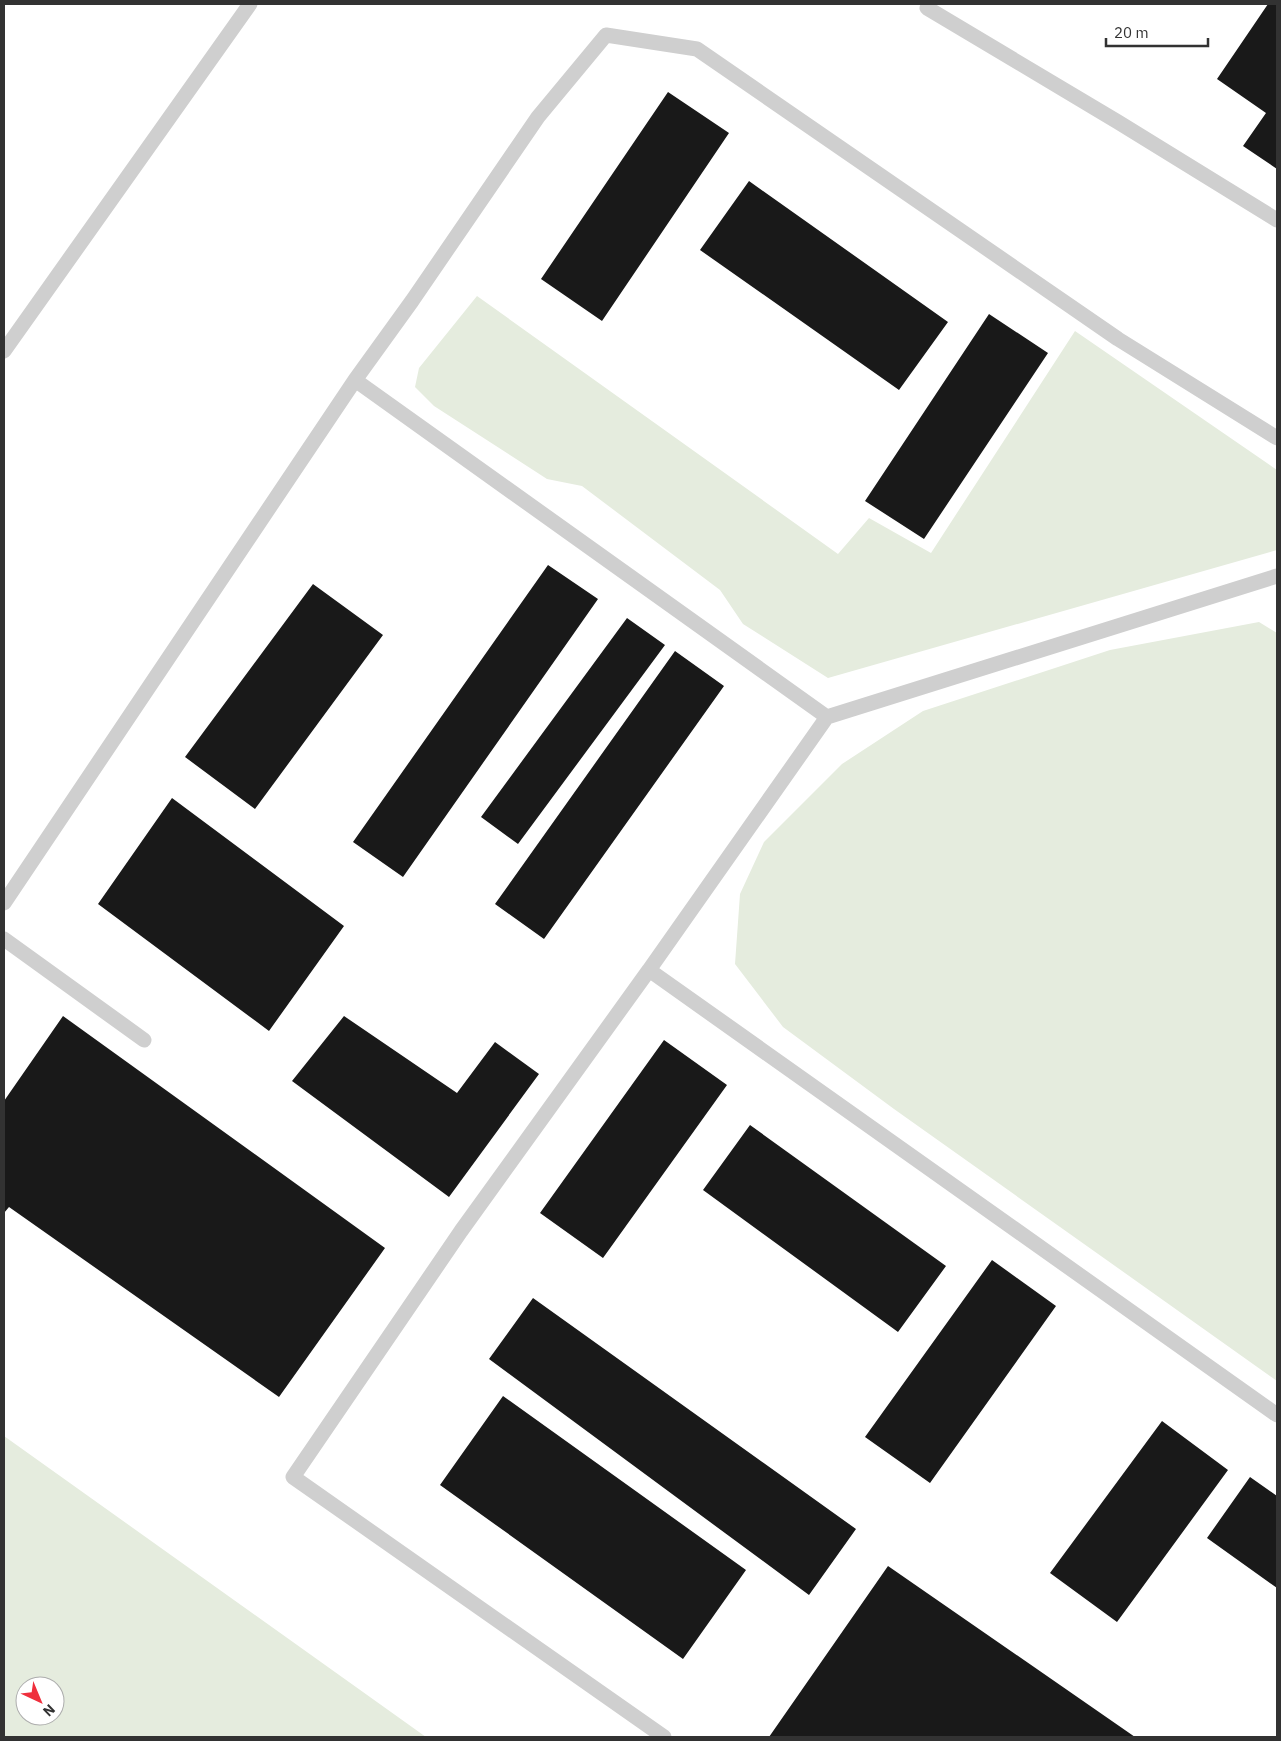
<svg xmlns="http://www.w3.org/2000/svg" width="1281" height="1741" viewBox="0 0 1281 1741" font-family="'IBM Plex Sans',sans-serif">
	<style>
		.green { fill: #e5ecde; fill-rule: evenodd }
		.building { fill: #191919 }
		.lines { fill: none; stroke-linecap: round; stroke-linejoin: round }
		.service { stroke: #cfcfcf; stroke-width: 15 }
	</style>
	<rect width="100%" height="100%" fill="#fff"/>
	<path class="green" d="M477,296L838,554L869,518L931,553L1075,331L1277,470V550L828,678L743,624L720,590L582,486L547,479L434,406L415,387L419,368Z
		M1259,622L1277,633V1381L894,1109L783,1027L735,964L740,894L764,842L842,764L923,711L1110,650Z
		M4,1436L426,1737H4ZM25,1686H55V1716H25Z"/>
	<path class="building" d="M1268,4H1277V169L1243,146L1266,113L1217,79Z
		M668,92L729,133L602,321L541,279Z
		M749,181L948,322L899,390L700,250Z
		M989,314L1048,353L924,539L865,501Z
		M548,565L598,599L403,877L353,842Z
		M313,584L383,635L255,809L185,757Z
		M627,618L665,645L518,844L481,817Z
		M675,651L724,686L544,939L495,904Z
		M172,798L344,926L269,1031L98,904Z
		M63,1016L385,1248L279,1397L9,1207L4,1213V1101Z
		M344,1016L457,1093L495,1042L539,1074L449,1197L292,1081Z
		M664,1040L727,1085L603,1258L540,1213Z
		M750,1125L946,1266L898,1332L703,1190Z
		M992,1260L1056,1306L930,1483L865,1437Z
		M533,1298L856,1529L809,1595L489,1359Z
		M503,1396L746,1570L683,1659L440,1485Z
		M1162,1421L1228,1470L1117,1622L1050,1573Z
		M1250,1477L1277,1496V1588L1207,1538Z
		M888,1566L1135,1737H769Z"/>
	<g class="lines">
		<path class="service" d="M927,8L1118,122L1277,220
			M4,351L250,4
			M1277,576L827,717L649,970L1277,1415
			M827,717L355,380L412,301L538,117L606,35L697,49L1118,339L1277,438
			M4,903L355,380
			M4,939L144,1040
			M649,970L461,1231L293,1477L664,1737"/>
	</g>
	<rect width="1281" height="1741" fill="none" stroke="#323232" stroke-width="10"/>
	<g transform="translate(40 1701) rotate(136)"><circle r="24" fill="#ffffff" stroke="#adadad"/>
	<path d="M0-4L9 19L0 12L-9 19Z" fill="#ef2f3c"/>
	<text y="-8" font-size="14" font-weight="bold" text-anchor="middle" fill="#323232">N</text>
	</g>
	<path d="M1106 38v8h102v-8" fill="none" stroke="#323232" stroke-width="2.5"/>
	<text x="1114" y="38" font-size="15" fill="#323232" stroke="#ffffff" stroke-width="4" paint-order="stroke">20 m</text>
</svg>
